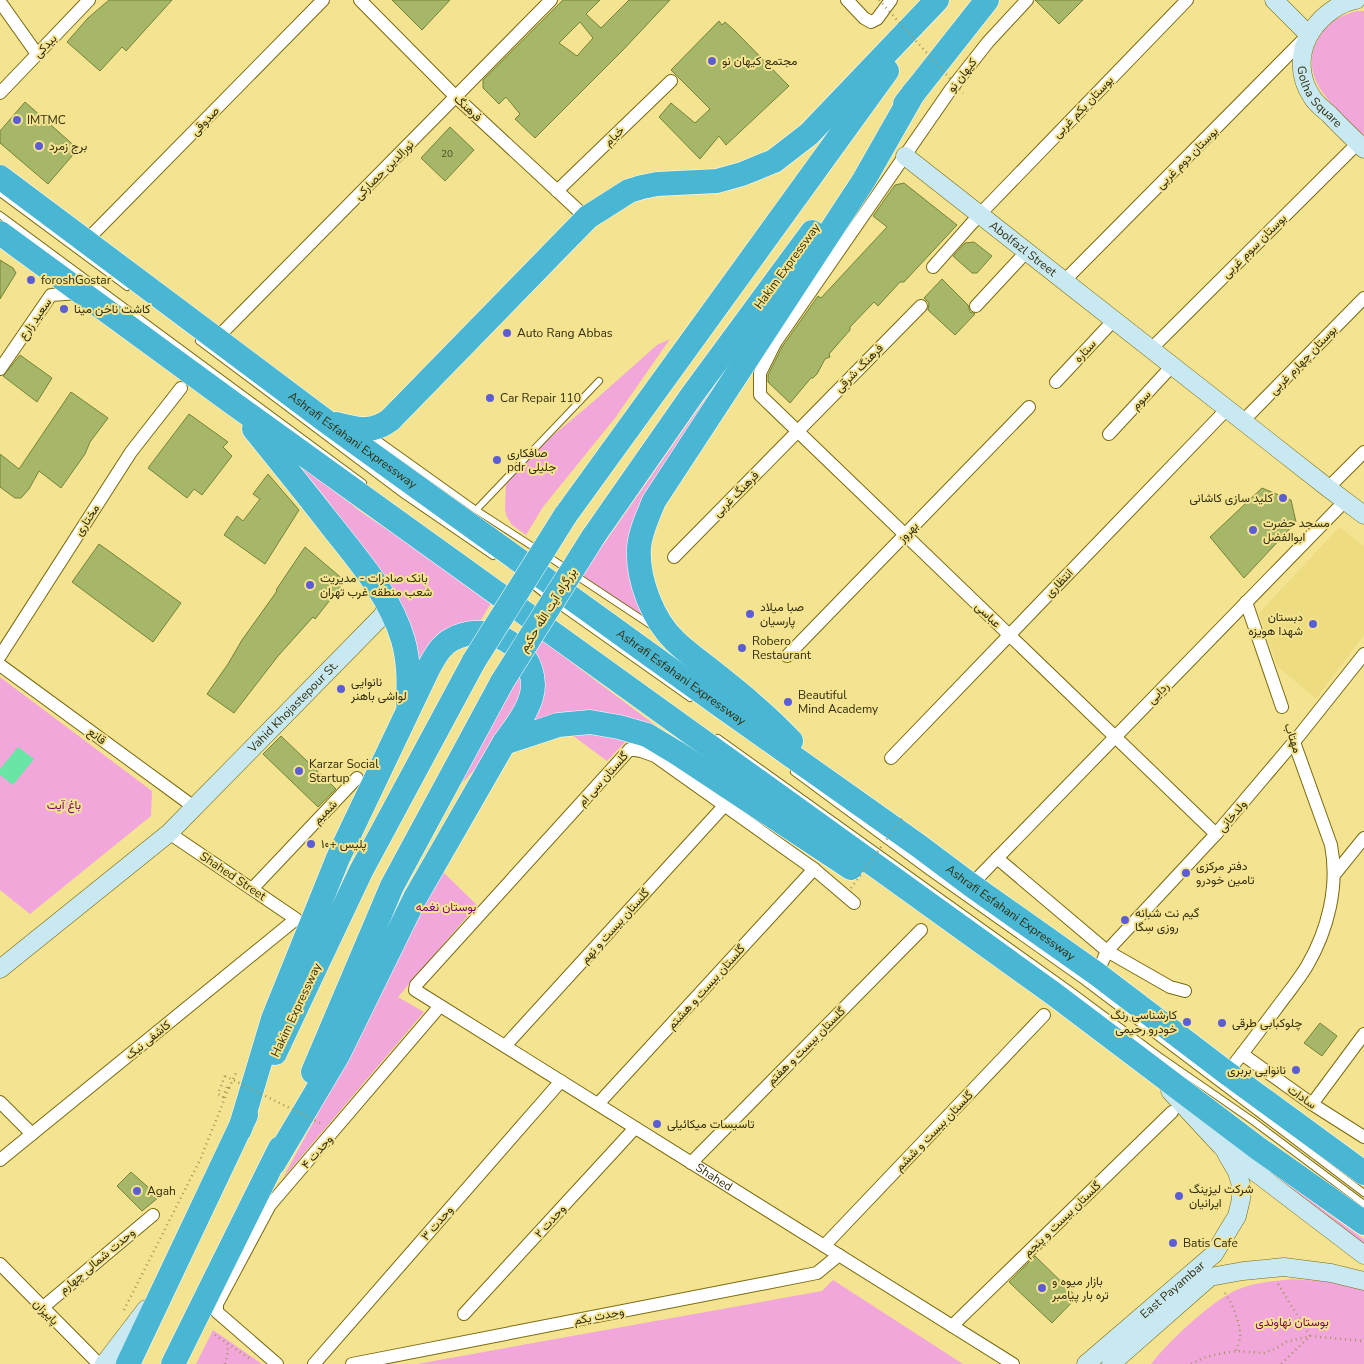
<svg xmlns="http://www.w3.org/2000/svg" width="1364" height="1364" viewBox="0 0 1364 1364" font-family="'Nunito Sans',Vazirmatn,sans-serif">
	<style>
		.built { fill: #eedc80 }
		.green { fill: #f2a7db }
		.water { fill: #69e5a5 }
		.building { fill: #a7b769; stroke: #758335; fill-rule: evenodd }
		.lines { fill: none; stroke-linecap: round; stroke-linejoin: round }
		.lane-casing { stroke: #7a6a0e; stroke-width: 8 }
		.street-casing { stroke: #7a6a0e; stroke-width: 14 }
		.secondary-casing { stroke: #7a6a0e; stroke-width: 19 }
		.highway-casing { stroke: #fff; stroke-width: 25 }
		.path { stroke: #a29658; stroke-width: 2.5; stroke-dasharray: 1 4; stroke-linecap: butt }
		.lane { stroke: #fff; stroke-width: 6 }
		.street { stroke: #fff; stroke-width: 12 }
		.secondary { stroke: #c8e9f2; stroke-width: 18 }
		.highway { stroke: #49b6d3; stroke-width: 24 }
		.highway-bridge-casing { stroke: #fff; stroke-width: 25; stroke-linecap: butt }
		.path-bridge { stroke: #a29658; stroke-width: 2.5; stroke-dasharray: 1 4; stroke-linecap: butt }
		.highway-bridge { stroke: #49b6d3; stroke-width: 24 }
		.poi-dot { fill: #5c5cd4; stroke: #f4e492; stroke-width: 2 }
		.labels { text-anchor: middle; dominant-baseline: central; stroke-width: 4; stroke-linejoin: round; paint-order: stroke }
		.number-label { font-size: 10px; fill: #505022 }
		.street-label { font-size: 12px; fill: #332d0a; stroke: #f4e492 }
		.poi-label { font-size: 12px; fill: #332d0a; stroke: #f4e492; text-anchor: start }
		.park-label { font-size: 12px; fill: #7d0066; stroke: #f4e492 }
	</style>
	<rect width="100%" height="100%" fill="#f4e492"/>
	<path class="built" d="M1339,527L1364,546V635L1316,699L1277,666L1259,613Z"/>
	<path class="green" d="M1357,11H1364V136C1338,109 1293,78 1320,36C1329,22 1340,15 1357,11Z
		M818,238L644,509L652,623L582,575Z
		M670,339L615,418L543,507L526,535L512,525L507,517L505,510L506,481L520,463L594,401L657,345Z
		M272,444L364,514L493,600L479,623C446,625 433,632 419,663L408,636Z
		M543,641L663,731L644,727L528,721L532,655Z
		M523,668L525,694L483,761L451,794Z
		M0,677L152,791L151,816L30,914L0,890Z
		M564,729L632,735L607,761Z
		M440,869L477,905L398,997L424,1012L283,1178L350,1054Z
		M1236,1142L1330,1215L1364,1239V1249L1248,1164Z
		M1293,1279L1330,1282L1364,1290V1364H1151C1168,1342 1214,1298 1239,1289C1256,1282 1275,1281 1293,1279Z
		M833,1280L963,1364H417L822,1291Z
		M213,1330L262,1364H196Z"/>
	<path class="water" d="M18,747L34,759L13,785L0,775V769Z"/>
	<path class="building" d="M109,0H172L126,51L122,47L100,71L67,42L88,18Z
		M392,0H450L422,30Z
		M563,0H600L586,14L601,28L629,0H670L622,51L535,138L515,119L520,114L506,97L499,104L483,88V80ZM580,22L593,38L577,56L559,43Z
		M1035,0H1083L1059,24Z
		M719,21L722,25L725,22L734,30L789,86L726,145L719,136L700,159L659,117L671,103L695,123L710,109L671,70Z
		M25,102L78,149L48,184L0,143V131Z
		M450,127L474,150L445,181L421,158Z
		M904,183L957,225L904,282H900L878,306L874,302L850,327V330L829,354L830,357L825,359L817,374L813,378H811L790,403L768,382V375L782,347L818,296L821,298L887,227L873,216L895,185Z
		M974,242L992,256L977,273H972L953,256L965,243Z
		M0,260L13,268L16,273L0,299Z
		M942,279L968,305L970,312L975,314L955,335L928,310L929,303L924,298Z
		M20,355L52,378L37,402L3,376Z
		M71,392L108,418L90,442L85,454L61,488L39,471L29,489L21,498H15L0,487V454L19,469Z
		M189,414L228,442L223,447L232,456L202,495L194,489L187,498L148,468Z
		M268,474L299,510L265,564L224,535L237,516L243,521L260,499L253,494Z
		M1262,488L1291,500L1296,522L1244,578L1210,537Z
		M99,544L181,603L153,642L72,582Z
		M305,547L345,581L315,619L313,617L278,656L234,713L207,694L228,664L242,640L277,591L276,590Z
		M281,736L336,789L318,807L263,754Z
		M1320,1023L1337,1036L1322,1056L1304,1043Z
		M131,1172L159,1197L142,1211L117,1186Z
		M1035,1256L1077,1297L1052,1323L1009,1282Z"/>
	<g class="lines">
		<defs>
			<path id="lane" d="M0,193L127,287
				M0,215L363,483
				M199,341L404,495L493,556
				M371,435L476,510L538,550
				M476,510L599,381
				M546,555L567,569
				M575,575L652,626
				M530,583L549,598
				M557,604L690,698
				M718,738L1073,992L1159,1056L1253,1121L1364,1204
				M794,772L928,871L1085,982L1364,1193"/>
			<g id="street">
				<path d="M360,0L456,97L580,212"/>
				<path d="M847,0L864,18L871,22L877,19L891,0"/>
				<path d="M1027,0L988,42L951,89L775,343L760,373V395L1216,834"/>
				<path d="M0,2L37,54"/>
				<path d="M0,93L89,0"/>
				<path d="M557,191L671,81"/>
				<path d="M86,241L323,0"/>
				<path d="M933,267L980,214L1187,0"/>
				<path d="M1064,281L1305,38"/>
				<path d="M976,306L1027,251"/>
				<path d="M217,338L551,0"/>
				<path d="M1151,349L1358,143"/>
				<path d="M0,369L51,295L79,293"/>
				<path d="M1056,382L1114,320"/>
				<path d="M1243,421L1364,298"/>
				<path d="M1109,434L1172,366"/>
				<path d="M1328,488L1364,452"/>
				<path d="M674,557L921,306"/>
				<path d="M1246,602L1282,707"/>
				<path d="M0,656L131,452L181,388"/>
				<path d="M787,656L1029,407"/>
				<path d="M0,665L194,807"/>
				<path d="M891,758L1227,409"/>
				<path d="M997,858L1107,951L1170,987L1185,991"/>
				<path d="M1334,875L1364,838"/>
				<path d="M971,885L1345,501"/>
				<path d="M252,889L357,778"/>
				<path id="s1" d="M854,903L814,869L655,756L641,751L630,749L416,985L415,990L1013,1364"/>
				<path d="M1097,974L1107,951L1216,834L1294,742L1364,654"/>
				<path d="M505,1046L724,806"/>
				<path d="M1242,1054L1312,1104L1364,1137"/>
				<path d="M1227,1073C1244,1052 1260,1030 1276,1009C1286,995 1298,981 1307,966C1328,930 1339,886 1331,845L1294,742"/>
				<path d="M0,1102L32,1134"/>
				<path d="M598,1104L814,869"/>
				<path d="M1312,1104L1364,1034"/>
				<path d="M0,1160L296,919L169,833"/>
				<path d="M691,1163L921,930"/>
				<path d="M824,1246L1044,1015"/>
				<path d="M0,1264L94,1359"/>
				<path d="M42,1308L153,1215"/>
				<path d="M464,1314L635,1128"/>
				<path d="M952,1326L1172,1112"/>
				<path d="M277,1364L217,1312V1304L270,1205L440,1006"/>
				<path d="M314,1364L561,1081"/>
				<path d="M352,1364L817,1273L839,1255"/>
			</g>
			<g id="secondary">
				<path d="M1274,0L1309,35"/>
				<path id="s2" d="M1356,0C1339,3 1323,15 1313,29C1298,50 1298,76 1312,97C1316,104 1323,109 1329,114C1340,126 1352,137 1364,149"/>
				<path id="s3" d="M905,156L1328,488L1364,515"/>
				<path id="s4" d="M0,969L169,833L383,615L387,603"/>
				<path d="M1170,1091L1221,1146L1364,1255"/>
				<path d="M104,1364L146,1309"/>
				<path id="s5" d="M1086,1364L1214,1254L1237,1216L1241,1199V1185L1237,1172L1226,1153"/>
				<path d="M1111,1364L1210,1277L1243,1271L1284,1267L1331,1273L1364,1281"/>
			</g>
			<g id="highway">
				<path d="M905,104L987,0"/>
				<path id="s6" d="M0,177L327,422L724,708L919,846L971,885L1097,974L1227,1073L1364,1173"/>
				<path d="M0,233L234,404L1054,994L1259,1149L1364,1223"/>
				<path d="M336,424C357,429 371,434 390,420L588,217L629,191L642,187L657,184L717,181L742,174L774,161L809,134L937,0"/>
				<path d="M254,429C280,461 305,492 330,524C358,560 390,595 403,640C409,661 409,681 408,704"/>
				<path d="M565,516L887,71"/>
				<path d="M593,537L692,395L812,232"/>
				<path d="M791,741C766,714 737,691 708,668C697,659 685,651 675,641C653,620 637,579 639,548C640,532 648,516 654,501L864,180L914,92"/>
				<path d="M504,743L558,725L590,722L619,727L647,735L677,753L851,868"/>
				<path d="M275,1053L361,871L474,661"/>
				<path d="M313,1072L392,886L502,682"/>
				<path d="M240,1129L273,1019L338,858L429,667C435,657 440,646 451,640C485,620 532,643 533,685C533,706 515,727 504,743L415,898L338,1055L274,1163"/>
				<path d="M128,1364L246,1115"/>
				<path d="M173,1364L280,1148"/>
			</g>
		</defs>
		<use href="#lane" class="lane-casing"/>
		<use href="#street" class="street-casing"/>
		<use href="#secondary" class="secondary-casing"/>
		<use href="#highway" class="highway-casing"/>
		<path class="path" d="M225,1076L218,1094L223,1097L227,1087
			M229,1088L236,1073
			M1278,1284L1310,1336L1281,1364
			M1225,1293C1232,1303 1238,1318 1240,1331C1241,1337 1238,1345 1236,1351
			M124,1310L200,1160L229,1088L227,1087
			M215,1335L249,1358
			M225,1364L228,1352L227,1344
			M1191,1364L1203,1358L1218,1354L1236,1351L1264,1353L1275,1349L1286,1342L1310,1336L1364,1341"/>
		<use href="#lane" class="lane"/>
		<use href="#street" class="street"/>
		<use href="#secondary" class="secondary"/>
		<use href="#highway" class="highway"/>
		<defs>
			<path id="highway-bridge" d="M474,661L565,516
				M502,682L593,537"/>
		</defs>
		<use href="#highway-bridge" class="highway-bridge-casing"/>
		<path class="path-bridge" d="M879,0L963,93
			M851,888L903,817
			M225,1076L320,1123"/>
		<use href="#highway-bridge" class="highway-bridge"/>
	</g>
	<g class="poi-dot">
		<circle cx="712" cy="61" r="5"/>
		<circle cx="17" cy="120" r="5"/>
		<circle cx="39" cy="146" r="5"/>
		<circle cx="31" cy="280" r="5"/>
		<circle cx="64" cy="309" r="5"/>
		<circle cx="507" cy="333" r="5"/>
		<circle cx="490" cy="398" r="5"/>
		<circle cx="497" cy="460" r="5"/>
		<circle cx="1283" cy="498" r="5"/>
		<circle cx="1253" cy="530" r="5"/>
		<circle cx="310" cy="585" r="5"/>
		<circle cx="750" cy="614" r="5"/>
		<circle cx="1313" cy="624" r="5"/>
		<circle cx="742" cy="648" r="5"/>
		<circle cx="341" cy="689" r="5"/>
		<circle cx="788" cy="702" r="5"/>
		<circle cx="299" cy="771" r="5"/>
		<circle cx="311" cy="844" r="5"/>
		<circle cx="1186" cy="873" r="5"/>
		<circle cx="1125" cy="920" r="5"/>
		<circle cx="1187" cy="1022" r="5"/>
		<circle cx="1222" cy="1023" r="5"/>
		<circle cx="1296" cy="1070" r="5"/>
		<circle cx="657" cy="1124" r="5"/>
		<circle cx="137" cy="1191" r="5"/>
		<circle cx="1179" cy="1196" r="5"/>
		<circle cx="1173" cy="1243" r="5"/>
		<circle cx="1042" cy="1288" r="5"/>
	</g>
	<g class="labels">
		<g class="number-label">
			<text x="447" y="154">20</text>
		</g>
		<g class="street-label">
			<text transform="translate(45 46) rotate(-46)">بیدکی</text>
			<text transform="translate(962 75) rotate(-52)">کیهان نو</text>
			<text stroke="none"><textPath href="#s2" startOffset="129">Golha Square</textPath></text>
			<text transform="translate(1083 107) rotate(-46)">بوستان یکم غربی</text>
			<text transform="translate(468 108) rotate(43)">فرهنگ</text>
			<text transform="translate(205 121) rotate(-46)">صدوقی</text>
			<text transform="translate(614 136) rotate(-44)">خیام</text>
			<text transform="translate(1187 158) rotate(-45)">بوستان دوم غربی</text>
			<text transform="translate(384 170) rotate(-45)">نورالدین حصارکی</text>
			<text transform="translate(1254 246) rotate(-45)">بوستان سوم غربی</text>
			<text stroke="none"><textPath href="#s3" startOffset="150">Abolfazl Street</textPath></text>
			<text transform="translate(787 266) rotate(-54)">Hakim Expressway</text>
			<text transform="translate(35 319) rotate(-55)">سعید زارع</text>
			<text transform="translate(1085 351) rotate(-47)">ستاره</text>
			<text transform="translate(1303 360) rotate(-46)">بوستان چهارم غربی</text>
			<text transform="translate(859 368) rotate(-45)">فرهنگ شرقی</text>
			<text transform="translate(1141 400) rotate(-47)">سوم</text>
			<text stroke="none"><textPath href="#s6" startOffset="440">Ashrafi Esfahani Expressway</textPath></text>
			<text transform="translate(736 494) rotate(-45)">فرهنگ غربی</text>
			<text transform="translate(87 520) rotate(-57)">مختاری</text>
			<text transform="translate(908 532) rotate(-46)">بهروز</text>
			<text transform="translate(1059 583) rotate(-46)">انتظاری</text>
			<text transform="translate(548 610) rotate(-58)">بزرگراه آیت الله حکیم</text>
			<text transform="translate(988 615) rotate(44)">عباسی</text>
			<text stroke="none"><textPath href="#s6" startOffset="845">Ashrafi Esfahani Expressway</textPath></text>
			<text transform="translate(1158 693) rotate(-46)">ردایی</text>
			<text stroke="none"><textPath href="#s4" startOffset="394">Vahid Khojastepour St.</textPath></text>
			<text transform="translate(97 736) rotate(36)">قانع</text>
			<text transform="translate(1293 738) rotate(71)">مهتاب</text>
			<text transform="translate(603 779) rotate(-48)">گلستان سی ام</text>
			<text transform="translate(325 812) rotate(-46)">شمیم</text>
			<text transform="translate(1232 816) rotate(-50)">ولدخانی</text>
			<text transform="translate(233 876) rotate(34)">Shahed Street</text>
			<text stroke="none"><textPath href="#s6" startOffset="1250">Ashrafi Esfahani Expressway</textPath></text>
			<text transform="translate(615 926) rotate(-48)">گلستان بیست و نهم</text>
			<text transform="translate(706 987) rotate(-48)">گلستان بیست و هشتم</text>
			<text transform="translate(296 1010) rotate(-65)">Hakim Expressway</text>
			<text transform="translate(148 1040) rotate(-39)">کاشفی نیک</text>
			<text transform="translate(806 1046) rotate(-45)">گلستان بیست و هفتم</text>
			<text transform="translate(1302 1097) rotate(35)">سادات</text>
			<text transform="translate(934 1131) rotate(-46)">گلستان بیست و ششم</text>
			<text transform="translate(317 1152) rotate(-49)">وحدت ۴</text>
			<text stroke="none"><textPath href="#s1" startOffset="950">Shahed</textPath></text>
			<text transform="translate(1062 1219) rotate(-44)">گلستان بیست و پنجم</text>
			<text transform="translate(550 1221) rotate(-48)">وحدت ۲</text>
			<text transform="translate(437 1223) rotate(-49)">وحدت ۳</text>
			<text transform="translate(97 1261) rotate(-40)">وحدت شمالی چهارم</text>
			<text stroke="none"><textPath href="#s5" startOffset="114">East Payambar</textPath></text>
			<text transform="translate(46 1312) rotate(45)">پاییزان</text>
			<text transform="translate(599 1316) rotate(-11)">وحدت یکم</text>
		</g>
		<g class="poi-label">
			<text x="722" y="61">مجتمع کیهان نو</text>
			<text x="27" y="120">IMTMC</text>
			<text x="49" y="146">برج زمرد</text>
			<text x="41" y="280">foroshGostar</text>
			<text x="74" y="309">کاشت ناخن مینا</text>
			<text x="517" y="333">Auto Rang Abbas</text>
			<text x="500" y="398">Car Repair 110</text>
			<text x="507" y="453">صافکاری<tspan x="507" dy="14">pdr جلیلی</tspan></text>
			<text x="1273" y="498" text-anchor="end">کلید سازی کاشانی</text>
			<text x="1263" y="523">مسجد حضرت<tspan x="1263" dy="14">ابوالفضل</tspan></text>
			<text x="320" y="578">بانک صادرات - مدیریت<tspan x="320" dy="14">شعب منطقه غرب تهران</tspan></text>
			<text x="760" y="607">صبا میلاد<tspan x="760" dy="14">پارسیان</tspan></text>
			<text x="1303" y="617" text-anchor="end">دبستان<tspan x="1303" dy="14">شهدا هویزه</tspan></text>
			<text x="752" y="641">Robero<tspan x="752" dy="14">Restaurant</tspan></text>
			<text x="351" y="682">نانوایی<tspan x="351" dy="14">لواشی باهنر</tspan></text>
			<text x="798" y="695">Beautiful<tspan x="798" dy="14">Mind Academy</tspan></text>
			<text x="309" y="764">Karzar Social<tspan x="309" dy="14">Startup</tspan></text>
			<text x="321" y="844">پلیس +۱۰</text>
			<text x="1196" y="866">دفتر مرکزی<tspan x="1196" dy="14">تامین خودرو</tspan></text>
			<text x="1135" y="913">گیم نت شبانه<tspan x="1135" dy="14">روزی سِگا</tspan></text>
			<text x="1177" y="1015" text-anchor="end">کارشناسی رنگ<tspan x="1177" dy="14">خودرو رحیمی</tspan></text>
			<text x="1232" y="1023">چلوکبابی طرقی</text>
			<text x="1286" y="1070" text-anchor="end">نانوایی بربری</text>
			<text x="667" y="1124">تاسیسات میکائیلی</text>
			<text x="1189" y="1189">شرکت لیزینگ<tspan x="1189" dy="14">ایرانیان</tspan></text>
			<text x="147" y="1191">Agah</text>
			<text x="1183" y="1243">Batis Cafe</text>
			<text x="1052" y="1281">بازار میوه و<tspan x="1052" dy="14">تره بار پیامبر</tspan></text>
		</g>
		<g class="park-label">
			<text x="64" y="805">باغ آیت</text>
			<text x="446" y="907">بوستان نغمه</text>
			<text x="1292" y="1322">بوستان نهاوندی</text>
		</g>
	</g>
</svg>
